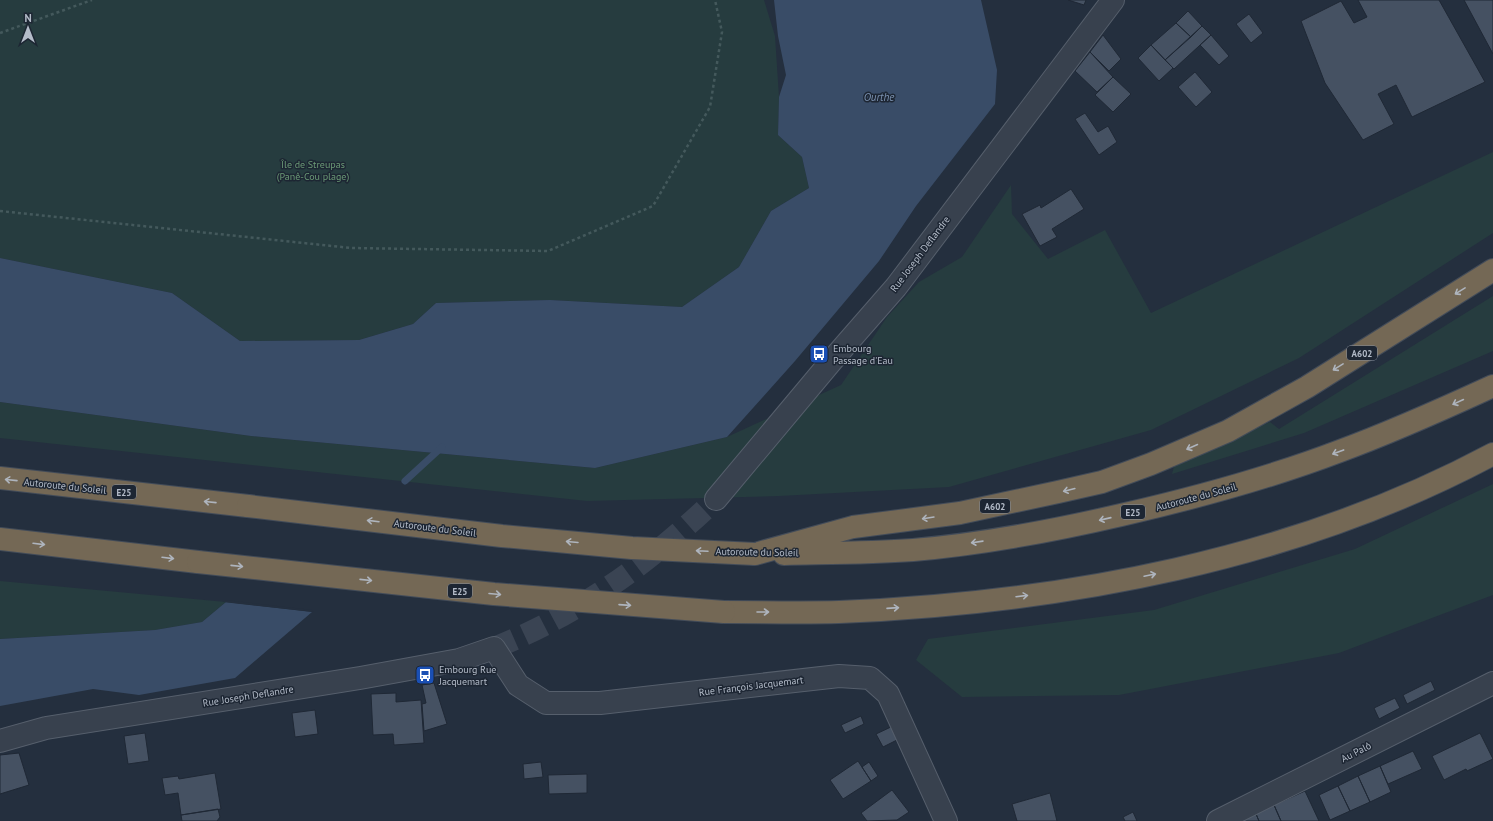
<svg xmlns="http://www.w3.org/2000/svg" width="1493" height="821" viewBox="0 0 1493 821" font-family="'PT Sans',sans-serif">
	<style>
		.green { fill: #263c3f }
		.water { fill: #394c67 }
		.pier { fill: #242f3e }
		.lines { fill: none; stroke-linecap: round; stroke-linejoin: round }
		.stream { stroke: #394c67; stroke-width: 7 }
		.building { fill: #455162; stroke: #1f2835 }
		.minor-tunnel { stroke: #3a4453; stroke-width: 22; stroke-dasharray: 22 11; stroke-linecap: butt }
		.minor-casing { stroke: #565f6c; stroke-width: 24 }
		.highway-casing { stroke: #434c59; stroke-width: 24 }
		.path { stroke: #44595c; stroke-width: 2.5; stroke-dasharray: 3 3; stroke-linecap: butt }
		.minor { stroke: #38414e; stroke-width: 22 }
		.highway { stroke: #746855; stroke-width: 22 }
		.highway-bridge-casing { stroke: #434c59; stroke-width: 24; stroke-linecap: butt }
		.highway-bridge { stroke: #746855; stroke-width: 22 }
		.oneway { stroke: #aeb4bd }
		.labels { text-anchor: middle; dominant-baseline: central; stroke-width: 3; stroke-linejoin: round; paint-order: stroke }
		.shield { fill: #1d2633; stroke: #878f9c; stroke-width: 1 }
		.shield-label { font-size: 9px; font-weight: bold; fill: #b4bcc9 }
		.park-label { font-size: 10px; fill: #6b9a76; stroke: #1d2633 }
		.street-label { font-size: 10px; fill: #b4bcc9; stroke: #1d2633 }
		.poi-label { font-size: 10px; fill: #b4bcc9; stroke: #1d2633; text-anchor: start }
		.water-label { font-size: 11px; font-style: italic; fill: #7c92b1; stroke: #1d2633 }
	</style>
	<rect width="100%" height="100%" fill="#242f3e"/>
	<path class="green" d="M0,0H764L775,36L779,97L778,135L802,157L809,188L771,211L739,267L682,307L550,300L436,303L413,324L359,340L240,341L172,293L0,258Z
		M1493,152V233L1299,358L1151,430L949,487L779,496L587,501L0,438V402L251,436L595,468L727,437L841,385L887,317L919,282L962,257L1011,185L1012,214L1048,259L1105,230L1151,313Z
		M1493,296V351L1304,433L1172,474L1175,463L1270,422L1279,429Z
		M1493,484V595L1339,653L1119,695L962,697L916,660L928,639L1154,610L1355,549Z
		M0,581L226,602L202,622L155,630L0,639Z"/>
	<path class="water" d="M774,0H981L997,70L995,104L916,206L879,261L795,361L727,437L595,468L251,436L0,402V258L172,293L240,341L359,340L413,324L436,303L550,300L682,307L739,267L771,211L809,188L802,157L778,135L779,97L786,75L778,36Z
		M226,602L312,612L235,678L139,695L93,689L0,706V639L155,630L202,622Z"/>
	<path class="pier" d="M226,600L312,610L314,612L223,602Z"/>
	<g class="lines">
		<path class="stream" d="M405,481L442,447"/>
	</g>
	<path class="building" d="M1068,0H1086L1084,5Z
		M1358,0H1439L1485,82L1412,117L1396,85L1378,94L1394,124L1363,140L1325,83L1301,21L1341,1L1354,23L1367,17Z
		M1464,0H1493V54Z
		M1188,11L1202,26L1191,37L1176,23Z
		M1249,14L1263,33L1251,43L1236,24Z
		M1176,23L1191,37L1165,60L1151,45Z
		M1202,26L1211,35L1174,69L1165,60Z
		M1103,35L1121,59L1109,71L1090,52Z
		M1211,35L1229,56L1219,65L1200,45Z
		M1151,45L1173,68L1159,81L1138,58Z
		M1090,52L1113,77L1097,92L1075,71Z
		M1195,72L1212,92L1196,107L1178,87Z
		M1113,77L1131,94L1113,112L1095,95Z
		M1085,113L1098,132L1108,126L1117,142L1099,155L1075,119Z
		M1071,189L1084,209L1052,229L1057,237L1040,246L1022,214L1040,205L1041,208Z
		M1431,681L1435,690L1407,704L1403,695Z
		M434,683L447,724L424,731L422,704L426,703L422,685Z
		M396,693V702L421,700L424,743L394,745L393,734L373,735L371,694Z
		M1395,698L1400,708L1379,719L1374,708Z
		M315,710L318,734L295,737L292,713Z
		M861,716L864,724L845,733L841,725Z
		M893,726L899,739L883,747L876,734Z
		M145,733L149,761L128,764L124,736Z
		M1480,733L1493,759L1467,771L1466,769L1444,780L1432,756Z
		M1413,751L1422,769L1388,784L1380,766Z
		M19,753L29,785L0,794V755Z
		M858,761L871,781L843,799L830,780Z
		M541,762L543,777L524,779L523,764Z
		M869,762L878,776L871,781L862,767Z
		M1380,766L1391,792L1370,802L1358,776Z
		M215,773L221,809L181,815L178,793L165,795L162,778L178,776L179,779Z
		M587,774V793L549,794L548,775Z
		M1358,776L1370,802L1350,811L1338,786Z
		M1338,786L1350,811L1330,820L1319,795Z
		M892,790L909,812L897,820L867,821L861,813Z
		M1305,791L1319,821H1281L1274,805Z
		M1050,793L1057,821H1017L1012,804Z
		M1274,805L1281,821H1259L1256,814Z
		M218,809L220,817L217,821H182L181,815Z
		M1133,812L1137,821H1125L1123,817Z
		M1256,814L1259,821H1240Z"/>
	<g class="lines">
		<path class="minor-tunnel" d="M494,648C581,613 649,563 716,499"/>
		<defs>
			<path id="minor" d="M716,499L834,358L896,287L1113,0
				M0,741L46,728L360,678L459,660L494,648L518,685L546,703H600L839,676L870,678L888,694L946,821
				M1218,821L1493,683"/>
			<path id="highway" d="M0,478L248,506
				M0,539L198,562
				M755,554L853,527L960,513L1058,492L1102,482L1151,464L1228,431L1307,387L1493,270
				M784,554C827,553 870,553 913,550C983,544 1052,531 1121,515C1195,498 1269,478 1340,451C1392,432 1443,409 1493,386
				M724,612C762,612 801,613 839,612C1062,603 1295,560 1493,454"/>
		</defs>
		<use href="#minor" class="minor-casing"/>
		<use href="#highway" class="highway-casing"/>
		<path class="path" d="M0,33L92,0
			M0,211L351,248L548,251L653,206L710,107L722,32L715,0"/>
		<use href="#minor" class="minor"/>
		<use href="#highway" class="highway"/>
		<defs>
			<path id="highway-bridge" d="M248,506L502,536L632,548L755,554
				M198,562L494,594L724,612"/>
		</defs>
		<use href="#highway-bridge" class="highway-bridge-casing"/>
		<use href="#highway-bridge" class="highway-bridge"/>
	</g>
	<defs><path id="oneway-shaft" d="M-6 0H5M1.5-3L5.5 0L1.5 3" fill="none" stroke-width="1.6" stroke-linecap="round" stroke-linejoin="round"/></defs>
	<g class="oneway">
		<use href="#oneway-shaft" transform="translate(1460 291) rotate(148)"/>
		<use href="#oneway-shaft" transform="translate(1338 367) rotate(148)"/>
		<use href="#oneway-shaft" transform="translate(1458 402) rotate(155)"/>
		<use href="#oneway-shaft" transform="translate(1192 447) rotate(156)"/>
		<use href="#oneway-shaft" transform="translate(1338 452) rotate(160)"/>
		<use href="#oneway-shaft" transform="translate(11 480) rotate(-174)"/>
		<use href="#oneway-shaft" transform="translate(1069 490) rotate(166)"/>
		<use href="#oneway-shaft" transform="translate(210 502) rotate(-174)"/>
		<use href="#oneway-shaft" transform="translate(928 518) rotate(171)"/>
		<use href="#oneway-shaft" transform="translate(1105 519) rotate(167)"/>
		<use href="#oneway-shaft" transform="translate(373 521) rotate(-173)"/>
		<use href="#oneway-shaft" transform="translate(572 542) rotate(-175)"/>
		<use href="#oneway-shaft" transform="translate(977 542) rotate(172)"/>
		<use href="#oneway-shaft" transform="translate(39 544) rotate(7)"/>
		<use href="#oneway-shaft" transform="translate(702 551) rotate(-177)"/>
		<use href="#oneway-shaft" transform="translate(168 558) rotate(7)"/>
		<use href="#oneway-shaft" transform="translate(237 566) rotate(6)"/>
		<use href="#oneway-shaft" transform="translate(1150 575) rotate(-12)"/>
		<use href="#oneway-shaft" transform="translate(366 580) rotate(6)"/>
		<use href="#oneway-shaft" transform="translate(495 594) rotate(5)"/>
		<use href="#oneway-shaft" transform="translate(1022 596) rotate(-7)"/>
		<use href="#oneway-shaft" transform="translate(625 605) rotate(4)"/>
		<use href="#oneway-shaft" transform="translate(893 608) rotate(-4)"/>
		<use href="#oneway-shaft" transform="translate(763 612)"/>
	</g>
	<defs>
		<symbol id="bus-square" viewBox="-11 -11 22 22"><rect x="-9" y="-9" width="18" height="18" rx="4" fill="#1a4fb4" stroke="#1d2633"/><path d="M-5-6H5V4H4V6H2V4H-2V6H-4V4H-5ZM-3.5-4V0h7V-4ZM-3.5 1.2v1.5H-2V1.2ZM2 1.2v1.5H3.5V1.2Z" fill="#fff"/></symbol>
	</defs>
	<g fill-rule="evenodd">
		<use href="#bus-square" x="808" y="343" width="22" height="22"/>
		<use href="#bus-square" x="414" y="664" width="22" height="22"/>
	</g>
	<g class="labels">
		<g class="shield">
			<rect x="1347" y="346" width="30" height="14" rx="3"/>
			<rect x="112" y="485" width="24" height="14" rx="3"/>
			<rect x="980" y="499" width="30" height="14" rx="3"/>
			<rect x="1121" y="505" width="24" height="14" rx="3"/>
			<rect x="448" y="584" width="24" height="14" rx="3"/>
		</g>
		<g class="shield-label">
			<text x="1362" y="353">A602</text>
			<text x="124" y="492">E25</text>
			<text x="995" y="506">A602</text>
			<text x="1133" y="512">E25</text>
			<text x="460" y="591">E25</text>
		</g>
		<g class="park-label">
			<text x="313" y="164">Île de Streupas<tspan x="313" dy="12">(Panê-Cou plage)</tspan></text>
		</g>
		<g class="street-label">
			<text transform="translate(920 254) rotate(-53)">Rue Joseph Deflandre</text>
			<text transform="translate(65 486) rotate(6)">Autoroute du Soleil</text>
			<text transform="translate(1196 497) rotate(-15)">Autoroute du Soleil</text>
			<text transform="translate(435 528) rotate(7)">Autoroute du Soleil</text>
			<text transform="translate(757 552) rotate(1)">Autoroute du Soleil</text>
			<text transform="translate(751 686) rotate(-7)">Rue François Jacquemart</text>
			<text transform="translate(248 696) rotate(-9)">Rue Joseph Deflandre</text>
			<text transform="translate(1356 752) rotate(-27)">Au Palô</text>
		</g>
		<g class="poi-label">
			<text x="833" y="348">Embourg<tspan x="833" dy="12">Passage d'Eau</tspan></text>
			<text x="439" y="669">Embourg Rue<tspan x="439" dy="12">Jacquemart</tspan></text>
		</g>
		<g class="water-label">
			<text x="879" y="97">Ourthe</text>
		</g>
	</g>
	<g transform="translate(28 28)" stroke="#1d2633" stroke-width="3" paint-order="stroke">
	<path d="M0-3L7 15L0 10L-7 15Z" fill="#b4bcc9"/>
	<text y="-6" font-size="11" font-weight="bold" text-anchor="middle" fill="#b4bcc9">N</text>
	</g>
</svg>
